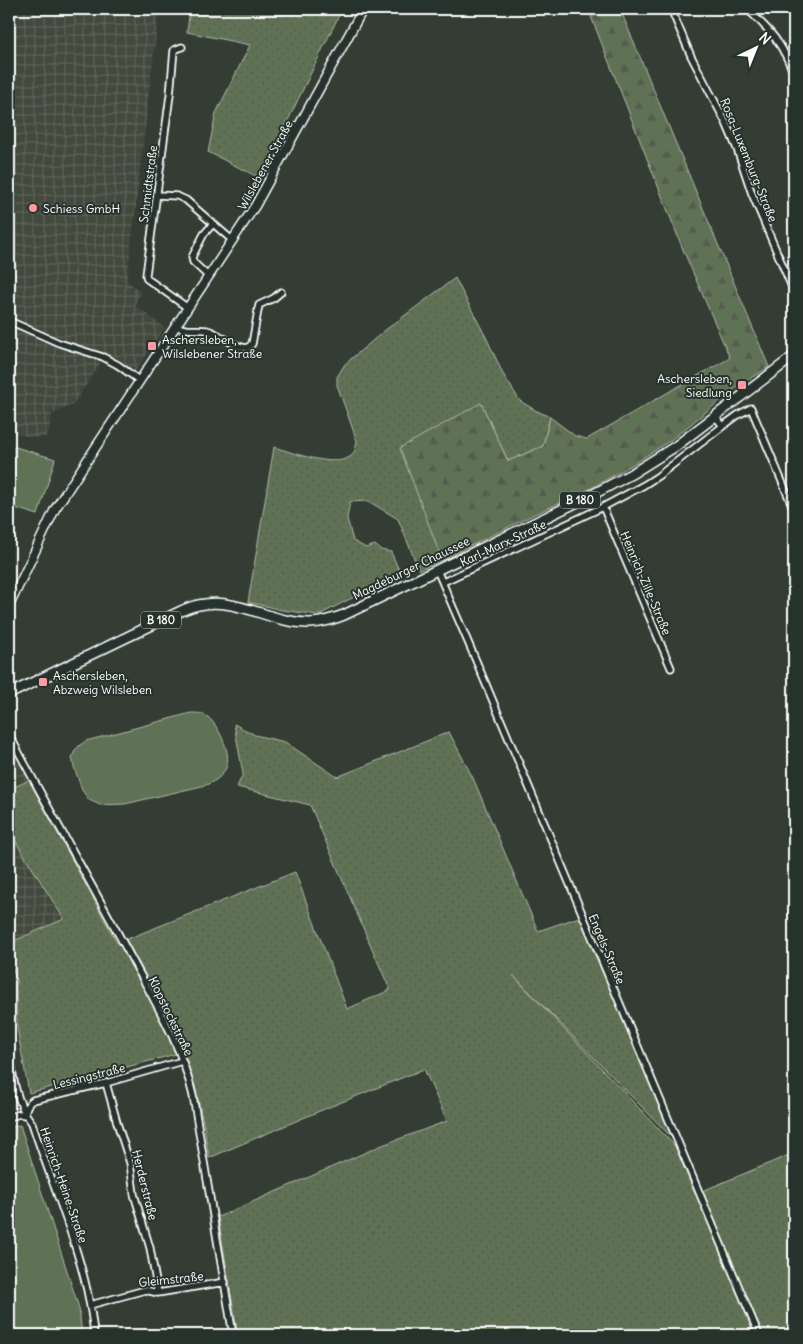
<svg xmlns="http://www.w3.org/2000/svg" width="803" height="1344" viewBox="0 0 803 1344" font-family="Delius,sans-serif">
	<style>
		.industrial { fill: url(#industrial-grid) }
		.grass { fill: url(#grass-dots); stroke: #b0b8aa }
		.forest { fill: url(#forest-firs); stroke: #b0b8aa }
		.pitch { fill: #607254; stroke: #b0b8aa }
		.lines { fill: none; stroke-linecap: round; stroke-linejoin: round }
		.street-casing { stroke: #fff; stroke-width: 9 }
		.secondary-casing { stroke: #fff; stroke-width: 11 }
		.primary-casing { stroke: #fff; stroke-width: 12 }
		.street { stroke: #26332d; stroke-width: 5.5 }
		.secondary { stroke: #26332d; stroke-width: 8 }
		.primary { stroke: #26332d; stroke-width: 9 }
		.poi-dot { fill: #ff9aa2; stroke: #26332d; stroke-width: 2 }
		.labels { text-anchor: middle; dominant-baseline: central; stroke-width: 4; stroke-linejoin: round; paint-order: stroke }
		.shield { fill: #26332d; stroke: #bec2c0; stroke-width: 1 }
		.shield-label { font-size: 11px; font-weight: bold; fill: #fff }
		.street-label { font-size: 12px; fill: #fff; stroke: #26332d }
		.poi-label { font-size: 12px; fill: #fff; stroke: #26332d; text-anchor: start }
	</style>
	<defs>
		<pattern id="industrial-grid" width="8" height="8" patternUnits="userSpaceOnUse" patternTransform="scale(1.25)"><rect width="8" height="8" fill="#43483d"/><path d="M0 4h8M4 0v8" fill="none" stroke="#5f635a"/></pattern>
		<pattern id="grass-dots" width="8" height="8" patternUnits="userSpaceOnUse" patternTransform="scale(1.25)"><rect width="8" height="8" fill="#607254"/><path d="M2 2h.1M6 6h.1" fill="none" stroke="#545b4f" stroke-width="1.8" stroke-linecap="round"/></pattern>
		<pattern id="forest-firs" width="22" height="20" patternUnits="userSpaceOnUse" patternTransform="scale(1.25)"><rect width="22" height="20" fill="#607254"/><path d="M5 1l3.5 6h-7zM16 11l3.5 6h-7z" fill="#545b4f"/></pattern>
	</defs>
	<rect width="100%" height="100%" fill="#333d34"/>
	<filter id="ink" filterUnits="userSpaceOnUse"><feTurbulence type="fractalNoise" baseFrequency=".02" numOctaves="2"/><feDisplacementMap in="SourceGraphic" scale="10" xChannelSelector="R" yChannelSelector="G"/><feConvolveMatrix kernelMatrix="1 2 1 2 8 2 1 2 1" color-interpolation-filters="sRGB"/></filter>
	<g filter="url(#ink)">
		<path class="industrial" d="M9,9H159L127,281L141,292L135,305L165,328L130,379L102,361L73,405L52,414L49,431L45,437L37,438L9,432Z
			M9,743L29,780L9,790Z
			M9,831L64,920L9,943Z"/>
		<path class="grass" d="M190,9H342L260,178L208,152L216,113L250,45L187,32Z
			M455,278L487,339L503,374L520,401L535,410L550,417L543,446L508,461L481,403L435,539L442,560L419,570L398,519L368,501L350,502L347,518L353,541L366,548L375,545L381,550L391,552L402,577L350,599L319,615L282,610L248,602L274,447C291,452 336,469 351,456C355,453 356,446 357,441L337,385V377L345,364L384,331Z
			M234,724L255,735L285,742L337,777L449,732L473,778L538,931L582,916L679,1145L513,975L675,1146L695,1194L794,1153V1335H238L218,1217L380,1146L447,1121L424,1069L322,1110L209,1158L204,1127L195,1086L183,1053L176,1054L29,1093L17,1028L16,977L9,960V943L64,919L9,831V790L29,780L117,943L295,872L347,1009L390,990L310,805L237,787L243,774Z"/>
		<path class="forest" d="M588,9H620L769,367L741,384L671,440L637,462L588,490L535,514L442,560L400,448L481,403L508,461L543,446L550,417L575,436L587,439L672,390L730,358L684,252Z"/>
		<path class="pitch" d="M9,445L55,459L38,515L9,506Z
			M191,713C194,713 199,713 203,714C216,719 231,751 227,764C227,767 224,772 222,774C218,780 212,782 206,785L125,804L100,805L89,800L82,790L74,767L72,758L75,750L80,745L86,741Z
			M20,1125L79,1308L82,1335H9V1127Z"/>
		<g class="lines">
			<defs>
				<path id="street" d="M671,9L691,56L726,123L737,149L752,194L794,292
					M747,9C771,31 783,44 794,75
					M182,47L174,50L170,95L146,275L147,279L150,281L188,308
					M157,195L177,196L186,200L233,241
					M209,277L193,262L192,257L204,234L213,224
					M9,322L14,323L59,343L103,357L118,365L140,381
					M176,326C186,332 197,328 207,330C222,334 232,347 247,348L252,344L259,305L274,298L281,292
					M723,426L738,415L751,408L794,510
					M603,507L671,668
					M437,570L477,663L759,1335
					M443,582L603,507L644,485L658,476L723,426L715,416
					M9,734C49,810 92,885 133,961C156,1004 182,1047 193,1096L233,1335
					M9,1044C12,1071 14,1101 32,1123C50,1179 74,1233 87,1290C90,1305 93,1320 94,1335
					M106,1083L118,1126L130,1163L134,1194L150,1248L158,1293
					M9,1117L20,1114L25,1115C26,1108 27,1104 33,1100L106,1083L182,1061
					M90,1305L145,1290L158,1293L225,1282"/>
				<path id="secondary" d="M9,606L55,509L255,206L363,9"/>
				<path id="primary" d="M9,694L179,612C187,608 196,605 205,604C241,599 274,624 310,623C322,623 333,619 344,615L592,495L633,473L676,446L794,356"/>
			</defs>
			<use href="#street" class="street-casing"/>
			<use href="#secondary" class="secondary-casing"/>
			<use href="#primary" class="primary-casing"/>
			<use href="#street" class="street"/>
			<use href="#secondary" class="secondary"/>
			<use href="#primary" class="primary"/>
		</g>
	</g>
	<g class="poi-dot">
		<circle cx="33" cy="208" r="5"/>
		<rect x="147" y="341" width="10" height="10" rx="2.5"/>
		<rect x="737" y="380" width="10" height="10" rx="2.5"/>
		<rect x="38" y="677" width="10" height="10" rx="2.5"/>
	</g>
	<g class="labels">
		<g class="shield">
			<rect x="560" y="491.5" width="40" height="17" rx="4"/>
			<rect x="141" y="611.5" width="40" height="17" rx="4"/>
		</g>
		<g class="shield-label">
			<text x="580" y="500">B 180</text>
			<text x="161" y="620">B 180</text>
		</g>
		<g class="street-label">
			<text transform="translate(749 160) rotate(68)">Rosa-Luxemburg-Straße</text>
			<text transform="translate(265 165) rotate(-61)">Wilslebener Straße</text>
			<text transform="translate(148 184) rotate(-83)">Schmidtstraße</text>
			<text transform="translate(503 543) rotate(-25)">Karl-Marx-Straße</text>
			<text transform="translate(411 568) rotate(-26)">Magdeburger Chaussee</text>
			<text transform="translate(646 583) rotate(67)">Heinrich-Zille-Straße</text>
			<text transform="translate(607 949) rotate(67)">Engels-Straße</text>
			<text transform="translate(171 1016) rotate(64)">Klopstockstraße</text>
			<text transform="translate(89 1076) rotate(-14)">Lessingstraße</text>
			<text transform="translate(64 1185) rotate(71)">Heinrich-Heine-Straße</text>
			<text transform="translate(145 1185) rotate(76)">Herderstraße</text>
			<text transform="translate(171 1279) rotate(-6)">Gleimstraße</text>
		</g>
		<g class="poi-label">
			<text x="43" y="208">Schiess GmbH</text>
			<text x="162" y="339">Aschersleben,<tspan x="162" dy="14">Wilslebener Straße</tspan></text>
			<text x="732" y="378" text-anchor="end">Aschersleben,<tspan x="732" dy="14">Siedlung</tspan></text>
			<text x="53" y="675">Aschersleben,<tspan x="53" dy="14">Abzweig Wilsleben</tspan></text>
		</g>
	</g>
	<rect width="803" height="1344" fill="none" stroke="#26332d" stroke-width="30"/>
	<rect x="15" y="15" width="773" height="1314" fill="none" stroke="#fff" stroke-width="2" filter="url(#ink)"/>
	<g transform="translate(756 48) rotate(43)" stroke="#26332d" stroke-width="4" paint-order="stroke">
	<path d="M0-4L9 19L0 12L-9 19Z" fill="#ffffff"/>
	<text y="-8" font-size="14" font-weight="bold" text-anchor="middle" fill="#ffffff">N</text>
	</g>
</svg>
